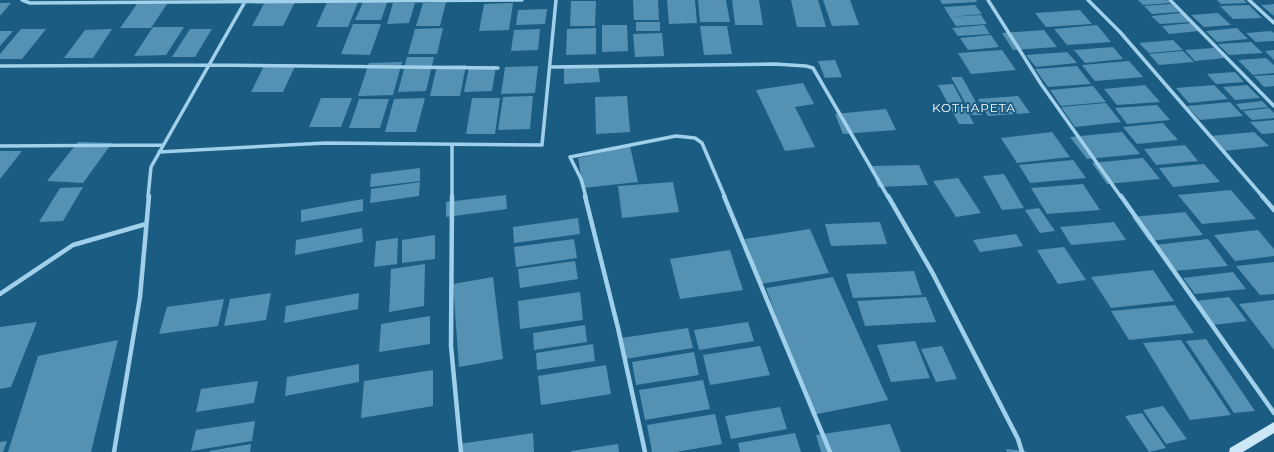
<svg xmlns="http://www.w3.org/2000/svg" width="1274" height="452" viewBox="0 0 1274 452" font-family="Montserrat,sans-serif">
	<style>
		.building { fill: #5591b3 }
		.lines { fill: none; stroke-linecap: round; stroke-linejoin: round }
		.minor-far1 { stroke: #a0d0ea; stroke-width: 3.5 }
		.minor { stroke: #a0d0ea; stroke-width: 4.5 }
		.secondary { fill: #cce7f8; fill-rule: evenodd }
		.labels { text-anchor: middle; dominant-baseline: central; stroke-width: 4; stroke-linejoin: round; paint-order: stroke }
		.neighbourhood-label { font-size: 12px; letter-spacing: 1px; fill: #fff; stroke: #1b5c82 }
	</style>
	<rect width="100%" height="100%" fill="#1b5c82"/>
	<path class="building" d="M266,0H296L283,26H252Z
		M328,0H359L348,27H316Z
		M364,0H388L381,20H355Z
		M633,0H658L659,20H634Z
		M667,0H695L697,23L669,24Z
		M698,0H726L730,22H700Z
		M732,0H759L763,25H735Z
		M791,0H818L826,27H797Z
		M823,0H850L859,25L832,26Z
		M940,0H976L977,2L942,4Z
		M1138,0H1167L1170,3L1143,5Z
		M1217,0H1244L1247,3L1221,4Z
		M571,1H596L595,26H570Z
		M446,2L440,26H416L423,3Z
		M0,3H11L0,16Z
		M393,3H415L409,23L387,24Z
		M513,3L509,30L479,31L484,4Z
		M137,4H167L151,28H120Z
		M1171,4L1179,12L1152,14L1144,6Z
		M1274,4V16L1261,5Z
		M975,5L982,14L950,17L944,7Z
		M1249,5L1262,18L1233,19L1220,6Z
		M547,9L545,24L516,25L518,10Z
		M1080,10L1092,24L1046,27L1035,13Z
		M1181,13L1190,22L1160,24L1151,16Z
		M1218,13L1231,25L1204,27L1191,15Z
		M981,15L987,24L956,26L950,17Z
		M636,22H660V31H636Z
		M1191,23L1199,31L1169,34L1162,26Z
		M353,24H381L370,55L341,54Z
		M602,25H627L628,51L602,52Z
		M984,25L990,34L958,36L952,28Z
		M1097,25L1111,42L1067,45L1054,29Z
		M700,26H727L732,54L704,55Z
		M153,27H184L166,55L134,56Z
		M443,28L437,54H408L415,29Z
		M596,28V54L566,55L567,29Z
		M1237,28L1248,39L1217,42L1206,31Z
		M21,29H46L22,59H0V54Z
		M112,29L93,58H64L85,30Z
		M190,29H212L195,57H172Z
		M540,29L538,50L511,51L514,30Z
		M1044,30L1057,47L1013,50L1002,33Z
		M0,31H13L0,46Z
		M1271,31L1274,33V41L1256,42L1246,33Z
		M662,33L664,56L635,57L633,34Z
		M991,35L999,47L968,50L960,38Z
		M1173,40L1183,50L1149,53L1139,43Z
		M1251,42L1263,53L1229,55L1218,44Z
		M1113,47L1123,59L1085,63L1074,50Z
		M1214,48L1225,58L1195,61L1185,50Z
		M1002,50L1016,70L971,74L958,53Z
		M1274,50V60L1265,51Z
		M1183,51L1194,62L1159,65L1149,54Z
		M1067,52L1077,63L1036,67L1026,55Z
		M407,57H434L426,91L398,92Z
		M1266,58L1274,65V73L1253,75L1238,60Z
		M835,60L842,77L825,78L818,61Z
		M1129,61L1143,77L1095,81L1082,65Z
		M402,62L393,95L358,96L369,63Z
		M265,64H296L283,92H251Z
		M466,65L460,96H430L437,66Z
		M496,66L492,91L464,92L469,67Z
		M538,66L535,93L501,94L505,67Z
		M598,66L600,82L564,84V68Z
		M1077,66L1091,84L1048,87L1035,69Z
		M1235,72L1244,82L1216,84L1207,74Z
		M1274,75V86L1264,87L1254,76Z
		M951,77H962L983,115H972Z
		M803,83L814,104L795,107L815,147L785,151L756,90Z
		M953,84L974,124H959L938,85Z
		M1145,85L1160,102L1117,105L1104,89Z
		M1214,85L1228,99L1189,103L1176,88Z
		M1247,85L1260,98L1235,100L1223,87Z
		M1093,86L1106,102L1061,106L1050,90Z
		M533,96L530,129L498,130L503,97Z
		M627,96L630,132L596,134L595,97Z
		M1018,96L1030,113L988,116L978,99Z
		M321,98H352L341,127H309Z
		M425,98L416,132H385L394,99Z
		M472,98H500L495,134H466Z
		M359,99H389L380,128H349Z
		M1262,101L1268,107L1241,110L1236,104Z
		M1230,102L1243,116L1200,120L1187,106Z
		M1106,103L1121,122L1075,127L1061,107Z
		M1157,105L1170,120L1127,124L1115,108Z
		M1269,108L1274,113V118L1252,120L1243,111Z
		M886,109L896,130L843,134L835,114Z
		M1274,120V133L1262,134L1250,122Z
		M1163,123L1178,140L1137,144L1123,127Z
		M1052,132L1070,157L1017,163L1001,138Z
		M1122,132L1140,154L1087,159L1070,137Z
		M1254,132L1269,146L1224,151L1210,136Z
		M78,142L112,143L83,183L47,181Z
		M1185,145L1198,161L1156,165L1144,149Z
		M630,146L638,182L583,188L578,158Z
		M0,151H22L0,179Z
		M1143,158L1160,179L1107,184L1092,163Z
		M1073,160L1086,178L1030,183L1019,165Z
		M1204,164L1220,182L1173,187L1159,168Z
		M919,165L928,185L878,187L871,166Z
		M420,168V181L370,187L371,174Z
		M1004,174L1024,208L1002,210L983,176Z
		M958,178L981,213L956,217L933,181Z
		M420,182L419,196L370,203L371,189Z
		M673,182L679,212L622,218L618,186Z
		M1083,184L1100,210L1047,214L1031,188Z
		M83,187L63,221L39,222L60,188Z
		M1231,190L1256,219L1202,224L1178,195Z
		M506,195L507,209L446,217V202Z
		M363,199V211L301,222V210Z
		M1039,208L1055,231L1040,233L1025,210Z
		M1185,212L1203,235L1149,241L1132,217Z
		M578,218L580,234L514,243L513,227Z
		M880,222L887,244L831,246L825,224Z
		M1114,222L1126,240L1071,245L1060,227Z
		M362,228L363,242L295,255L296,240Z
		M810,229L829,273L761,284L745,239Z
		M1258,230L1274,249V256L1235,261L1214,235Z
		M1016,234L1023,246L980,252L973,240Z
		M435,235V259L402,263V240Z
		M398,238L397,264L374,267L376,241Z
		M574,239L577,258L516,267L514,247Z
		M1208,239L1228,266L1174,271L1154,245Z
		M1064,247L1086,280L1058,284L1037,250Z
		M730,250L743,290L680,299L670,259Z
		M575,261L578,279L520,288L518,269Z
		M1274,262V294L1260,295L1236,266Z
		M425,264L424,306L389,312L391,269Z
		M1153,270L1174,301L1111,308L1091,277Z
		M914,271L922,295L853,298L846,274Z
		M1233,272L1246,289L1195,294L1183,278Z
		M493,277L503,359L459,367L453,284Z
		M833,277L888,400L812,415L766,288Z
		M580,292L583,320L520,329L518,301Z
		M271,293L266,320L224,326L230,299Z
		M359,293L358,309L284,323L286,306Z
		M926,297L936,322L865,326L857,301Z
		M1229,297L1247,321L1213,325L1196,301Z
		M224,299L218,326L159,334L167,307Z
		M1274,300V350L1239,304Z
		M1175,305L1194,333L1129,340L1111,311Z
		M430,316V344L379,352L381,324Z
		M37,322L11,387L0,389V327Z
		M748,322L754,341L699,350L694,330Z
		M585,325L587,342L534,350L533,333Z
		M688,328L693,348L625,359L621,338Z
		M1206,339L1255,411L1234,413L1186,341Z
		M118,340L91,452H8L38,356Z
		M1181,340L1231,415L1190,420L1143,343Z
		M915,341L930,378L891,382L877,345Z
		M593,344L595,361L537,370L536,353Z
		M760,346L770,375L710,385L703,355Z
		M942,346L957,379L936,382L921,349Z
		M694,352L699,375L636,385L632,362Z
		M359,364V382L285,396L287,377Z
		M606,365L611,394L541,405L538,376Z
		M433,370V406L361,418L364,381Z
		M703,380L710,409L645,420L639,390Z
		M258,381L254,403L196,412L201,389Z
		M1163,406L1187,439L1166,444L1143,410Z
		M780,407L787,429L731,439L725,416Z
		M1142,413L1166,448L1149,452L1125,416Z
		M715,414L722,444L676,452H652L647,425Z
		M255,421L252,441L191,451L196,430Z
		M890,424L901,452H821L816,435Z
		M533,433L534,452H459V444Z
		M795,433L801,452H740L738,443Z
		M7,441L3,452H0V442Z
		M251,444L250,452H210L209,451Z
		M618,444L619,452H571V451Z
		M1006,449L1026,451V452H1007Z"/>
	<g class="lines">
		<path class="minor-far1" d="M22,0L30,3L522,0
			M988,0L1041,84L1121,197
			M1088,0L1120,32L1263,197
			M1170,0L1274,106
			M1249,0L1274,23
			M0,66L209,65L498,68
			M550,67L775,64L806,66L813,68L888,197
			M0,146L163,145
			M159,152L325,143L542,145L556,0
			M148,197L151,167L246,0
			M452,197V144
			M586,197L581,179L570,157L676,136L695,138L702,143L725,197"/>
		<path class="minor" d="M452,196L451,346L461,452
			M585,196L618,328L645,452
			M724,196L830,452
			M888,196L932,272L1018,439L1022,452
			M1121,196L1274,413
			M1262,196L1274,210
			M0,294L73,245L146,224
			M114,452L140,297L149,196"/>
		<path class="secondary" d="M1274,422V433L1243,452H1229L1230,448Z"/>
	</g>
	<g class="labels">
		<g class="neighbourhood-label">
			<text x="974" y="107">KOTHAPETA</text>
		</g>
	</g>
</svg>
